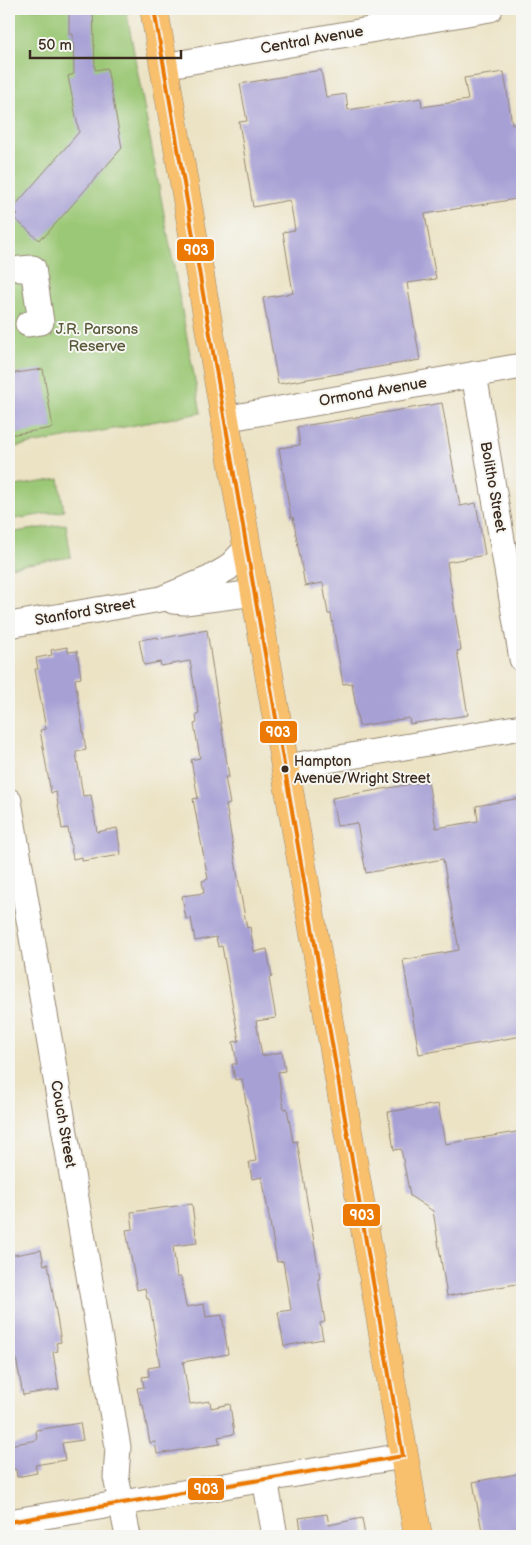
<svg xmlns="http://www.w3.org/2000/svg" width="531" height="1545" viewBox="0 0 531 1545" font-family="'Balsamiq Sans',sans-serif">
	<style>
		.green { fill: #9bc876; stroke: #6b794a }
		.building { fill: #a7a0d5 }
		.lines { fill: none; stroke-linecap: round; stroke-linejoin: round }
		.minor-casing { stroke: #948672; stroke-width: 27 }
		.major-casing { stroke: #948672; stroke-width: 29 }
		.minor { stroke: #fff; stroke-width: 25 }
		.major { stroke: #f8bf6c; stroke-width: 28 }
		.bus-1-casing { stroke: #f6f6f2; stroke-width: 8 }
		.bus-1 { stroke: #eb7903; stroke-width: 4 }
		.bus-dot { fill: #3b2a1e; stroke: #f6f6f2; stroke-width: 2 }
		.labels { text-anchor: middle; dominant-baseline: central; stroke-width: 4; stroke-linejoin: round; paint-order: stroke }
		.bus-label { font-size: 14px; fill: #3b2a1e; stroke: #f6f6f2; text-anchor: start }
		.street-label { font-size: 15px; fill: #3b2a1e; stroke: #f6f6f2 }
		.park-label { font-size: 15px; fill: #585938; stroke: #f6f6f2 }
		.line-badge { stroke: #f6f6f2; stroke-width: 2 }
		.badge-label { font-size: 14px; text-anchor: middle; font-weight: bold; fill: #fff }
	</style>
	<rect width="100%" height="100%" fill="#f6f6f2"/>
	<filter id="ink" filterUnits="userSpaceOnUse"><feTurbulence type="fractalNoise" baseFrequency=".02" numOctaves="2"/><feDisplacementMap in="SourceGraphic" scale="10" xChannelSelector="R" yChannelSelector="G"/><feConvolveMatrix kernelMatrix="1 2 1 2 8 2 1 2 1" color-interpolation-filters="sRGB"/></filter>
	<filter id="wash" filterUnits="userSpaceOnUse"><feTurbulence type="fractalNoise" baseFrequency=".0096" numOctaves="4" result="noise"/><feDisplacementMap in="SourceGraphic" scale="20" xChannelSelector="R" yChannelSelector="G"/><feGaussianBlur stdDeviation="1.12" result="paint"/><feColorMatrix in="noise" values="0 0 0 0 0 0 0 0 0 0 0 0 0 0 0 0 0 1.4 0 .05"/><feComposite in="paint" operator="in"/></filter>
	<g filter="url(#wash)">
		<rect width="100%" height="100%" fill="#ece3c5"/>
		<path class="green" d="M9,9H126L201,413L9,448Z
			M59,479L64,511L9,520V487Z
			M66,524L71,557L9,567V533Z"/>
		<g id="blocks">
			<path class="building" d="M69,9H93L95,70L107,68L122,148L44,237L42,236L39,240L14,218L18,214L12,209L79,132L68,76L74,74L73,34H69Z
				M321,70L326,97L346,94L348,110L421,98L422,107L468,100L464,78L504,72L512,124H517L522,158V198L425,214L436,279L407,283L420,360L278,384L263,298L293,293L283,232L295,230L290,200L253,207L239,122L247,121L240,84Z
				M43,369L53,428L9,435V374Z
				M442,403L460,506L476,503L485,555L447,562L461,650L457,651L468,715L410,724L409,718L359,726L352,683L343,684L331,614H328L323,583L305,586L293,517L291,518L279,448L300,445L297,427Z
				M207,630L229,777H225L230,804L226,805L241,896L247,928L250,927L254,952L267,949L272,977L269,978L276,1018L256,1021L262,1056L282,1052L285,1071L278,1072L284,1109L287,1108L293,1142L297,1141L320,1278L318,1279L325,1322L320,1323L323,1339L284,1346L278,1312L291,1310L283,1261L277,1262L262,1177L252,1179L249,1162L256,1161L242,1079L235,1080L232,1064H237L233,1042L239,1041L222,946L218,947L216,937L195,941L191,918L186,919L182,896L204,893L202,881L208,879L193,799L198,798L191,760L200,758L194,724L197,723L196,714L199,713L190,661L161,666L160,662L144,665L139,640L158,637V639Z
				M67,647L68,652L77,651L81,678L75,679L86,750L76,752L83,796L91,795L97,832L117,828L121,855L82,861V857L73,859L68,828L62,829L56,792L51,793L40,730L46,729L35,669H38L36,658L52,655L51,650Z
				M428,781L436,828L478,821L476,806L521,798L522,807V1036L419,1054L403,960L459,950L443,859L366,873L357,823L337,826L332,798Z
				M438,1104L445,1144L522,1131V1283L447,1296L433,1211L410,1196L401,1149L394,1150L388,1112Z
				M192,1204L197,1243L173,1246L177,1277H181L186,1307L204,1304L206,1317L222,1315L228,1354L183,1362L190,1404L210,1401L211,1408L230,1404L234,1434L218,1437L220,1444L157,1454L155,1442L150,1443L143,1405H141L137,1388L144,1387L142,1377L149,1376L148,1368L160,1366L149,1299H147L145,1288L137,1290L126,1230L133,1229L131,1212Z
				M41,1250L44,1265L48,1264L61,1342L56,1343L58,1351L53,1352L59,1389L23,1395L16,1358L9,1360V1293H12L9,1273V1256Z
				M80,1423L83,1440L62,1443L65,1460L35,1465L37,1473L17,1477L16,1469L9,1470V1445L37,1440L36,1430Z
				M522,1473V1536H483L473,1482Z
				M327,1514L329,1525L362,1518L365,1536H302L299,1518Z"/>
		</g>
	</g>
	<g filter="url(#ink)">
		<use href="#blocks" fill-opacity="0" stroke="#948672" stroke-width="1"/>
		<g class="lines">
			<defs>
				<path id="minor" d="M164,66L490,9
					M20,269L33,268L41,322L28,324
					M474,374L522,659
					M224,419L522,366
					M173,601L185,602L255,593
					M9,625L161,599L209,579L228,568L247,548
					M286,767L522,727
					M9,801L118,1447L116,1477L128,1536
					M265,1479L275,1536
					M9,1522L403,1456"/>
				<path id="major" d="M154,9L418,1536"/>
			</defs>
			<use href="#minor" class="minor-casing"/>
			<use href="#major" class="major-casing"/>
			<use href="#minor" class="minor"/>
			<use href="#major" class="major"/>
			<defs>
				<path id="bus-1" d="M154,9L403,1456
					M9,1522L403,1456"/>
			</defs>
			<use href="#bus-1" class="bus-1-casing"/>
			<use href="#bus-1" class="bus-1"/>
		</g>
	</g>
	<circle class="bus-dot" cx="285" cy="769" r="4.5"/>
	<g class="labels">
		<g class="bus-label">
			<text x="294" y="761">Hampton<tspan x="294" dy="17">Avenue/Wright Street</tspan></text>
		</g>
		<g class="street-label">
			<text transform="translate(312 40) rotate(-10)">Central Avenue</text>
			<text transform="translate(373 392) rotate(-10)">Ormond Avenue</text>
			<text transform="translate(493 487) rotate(80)">Bolitho Street</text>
			<text transform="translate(85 612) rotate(-10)">Stanford Street</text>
			<text transform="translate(63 1124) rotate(80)">Couch Street</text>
		</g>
		<g class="park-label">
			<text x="97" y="329">J.R. Parsons<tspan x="97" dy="17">Reserve</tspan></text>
		</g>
	</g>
	<g class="line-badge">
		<rect x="176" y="238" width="39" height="24" rx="5" fill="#eb7903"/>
		<rect x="259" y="720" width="39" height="24" rx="5" fill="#eb7903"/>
		<rect x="342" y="1203" width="39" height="24" rx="5" fill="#eb7903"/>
		<rect x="187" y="1477" width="38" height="24" rx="5" fill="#eb7903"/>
	</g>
	<g class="badge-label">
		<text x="196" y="255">903</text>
		<text x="278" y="737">903</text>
		<text x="362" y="1220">903</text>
		<text x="206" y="1494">903</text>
	</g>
	<rect width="531" height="1545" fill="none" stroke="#f6f6f2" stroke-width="30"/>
	<path d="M30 50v8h151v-8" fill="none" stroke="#3b2a1e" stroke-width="2.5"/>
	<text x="38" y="50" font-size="15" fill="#3b2a1e" stroke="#f6f6f2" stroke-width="4" paint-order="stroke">50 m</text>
</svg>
